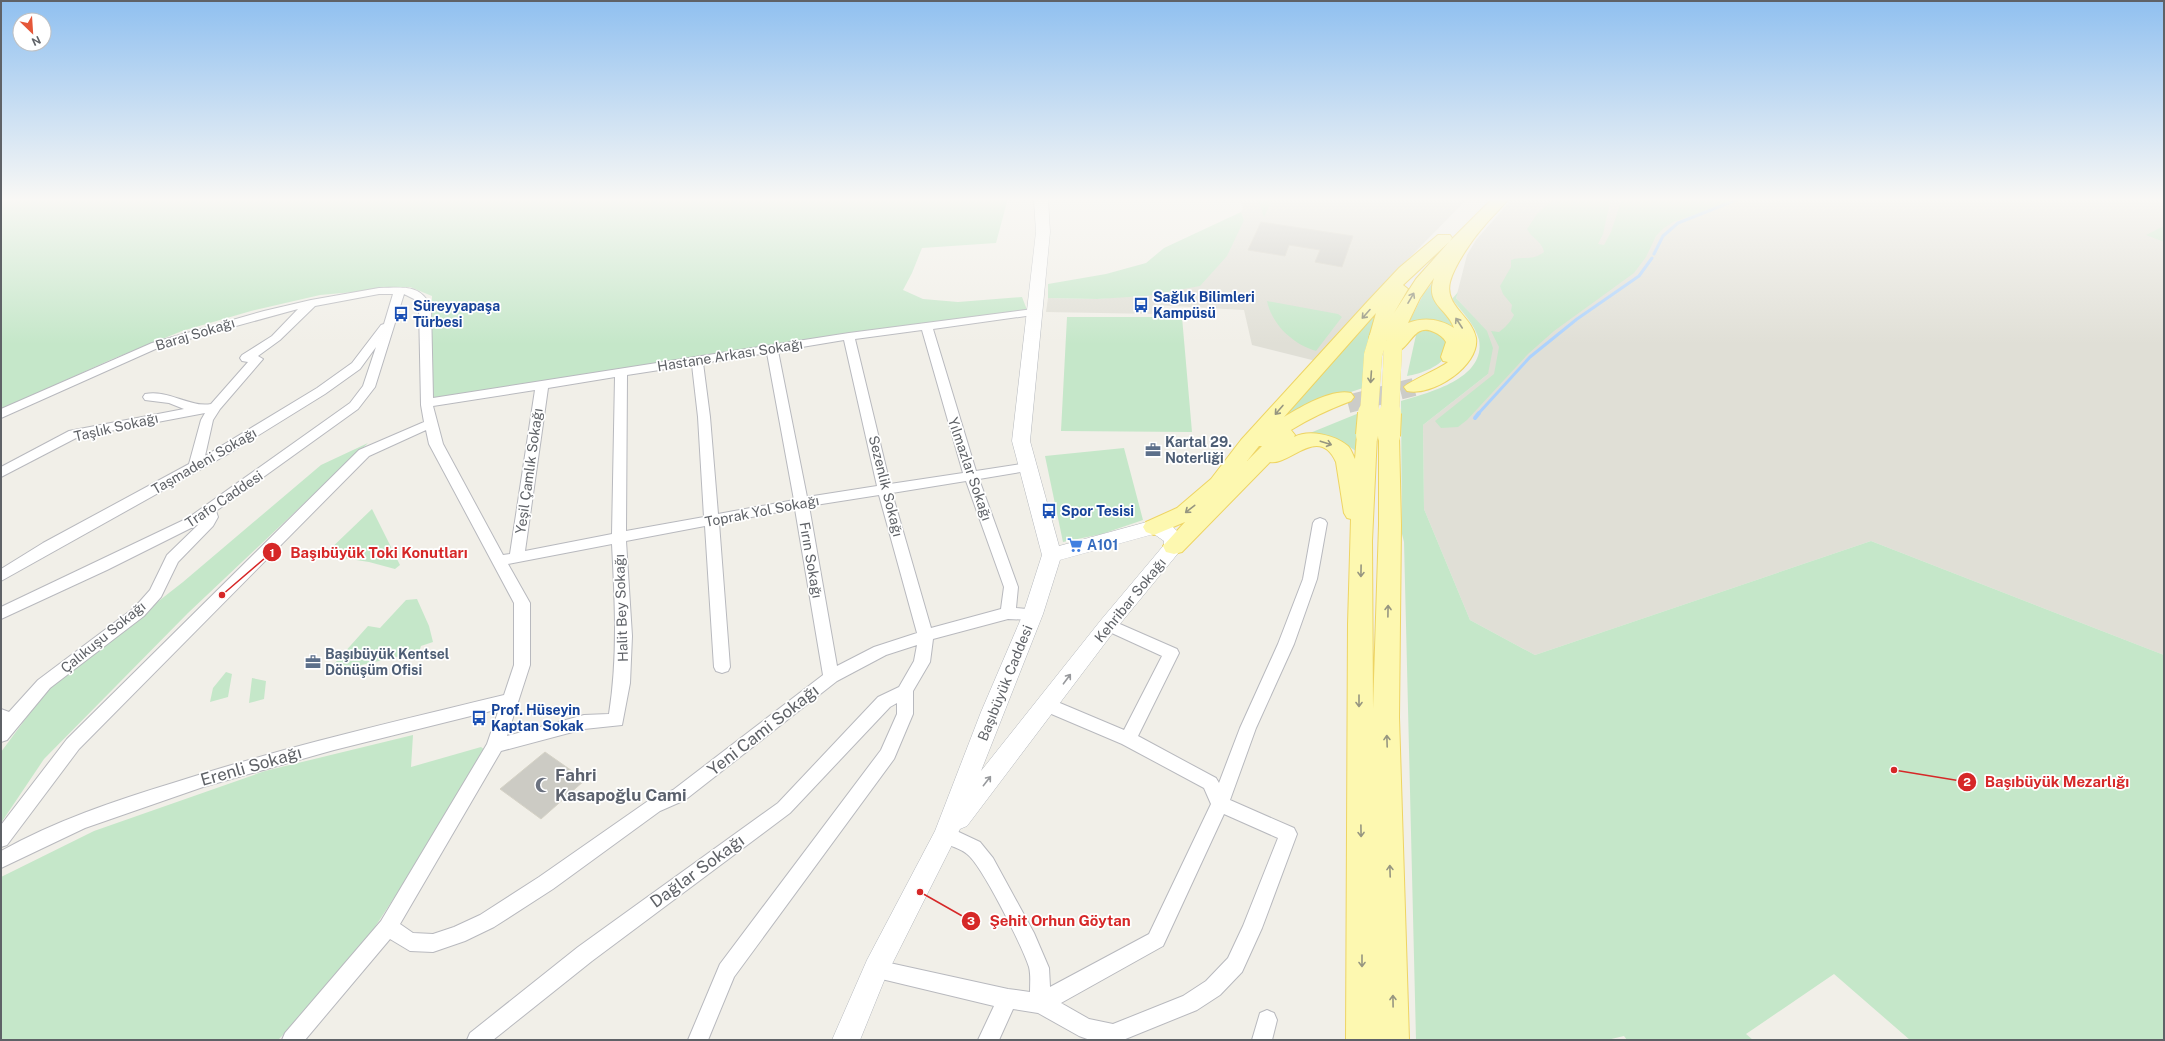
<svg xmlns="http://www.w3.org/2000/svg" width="2165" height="1041" viewBox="0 0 2165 1041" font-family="'Public Sans',sans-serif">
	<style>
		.education { fill: #e0dfd6 }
		.green { fill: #c5e7c9 }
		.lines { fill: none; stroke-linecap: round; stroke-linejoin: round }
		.stream-far1 { stroke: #acd2fd; stroke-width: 3 }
		.stream { stroke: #acd2fd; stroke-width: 4 }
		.building { fill: #cccbc4; stroke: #d5d2c6 }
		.primary-tunnel { stroke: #ccccc8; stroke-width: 18; stroke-dasharray: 18 9; stroke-linecap: butt }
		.street-casing { stroke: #b8b9be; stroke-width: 2 }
		.secondary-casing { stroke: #b6b9be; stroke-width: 1 }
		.primary-casing { stroke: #eed463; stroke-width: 2 }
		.street { fill: #fff; fill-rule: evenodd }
		.secondary { fill: #fff; fill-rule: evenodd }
		.primary { fill: #fdf8b0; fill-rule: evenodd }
		.primary-bridge-far1-casing { stroke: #eed463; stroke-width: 18; stroke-linecap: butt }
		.primary-bridge-casing { stroke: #eed463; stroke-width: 24; stroke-linecap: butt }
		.primary-bridge-far1 { stroke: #fdf8b0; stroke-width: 18 }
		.primary-bridge { stroke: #fdf8b0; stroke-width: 22 }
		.oneway { stroke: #969681 }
		.oneway2 { stroke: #97999c }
		.labels { text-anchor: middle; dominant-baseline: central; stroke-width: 3.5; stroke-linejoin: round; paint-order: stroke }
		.transit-label { font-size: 14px; font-weight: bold; fill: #164399; stroke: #fff; text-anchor: start }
		.street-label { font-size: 14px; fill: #5f6267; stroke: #fff }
		.service-label { font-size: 14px; font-weight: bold; fill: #4e5e75; stroke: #fff; text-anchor: start }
		.shop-label { font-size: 14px; font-weight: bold; fill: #366cbe; stroke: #fff; text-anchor: start }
		.near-street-label { font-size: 17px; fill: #5f6267; stroke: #fff }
		.near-worship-label { font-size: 17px; font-weight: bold; fill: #5b616d; stroke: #fff; text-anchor: start }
		.leader { fill: none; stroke: #d62828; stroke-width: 1.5 }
		.callout-dot { fill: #d62828; stroke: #fff; stroke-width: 1.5 }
		.mark-label { font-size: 12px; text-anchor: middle; font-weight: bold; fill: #fff }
		.callout-label { font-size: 15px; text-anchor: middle; font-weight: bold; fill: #d62828; stroke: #fff; stroke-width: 3.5; stroke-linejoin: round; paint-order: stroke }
	</style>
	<rect width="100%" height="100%" fill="#f1efe8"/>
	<path class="education" d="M1238,198H1468L1374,294L1316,361L1252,345L1244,310L1155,305V314L1046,312L1048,298L1097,299L1175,292L1244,220L1241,212L1243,207Z
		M1513,198H2164V655L1871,541L1535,655L1470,620L1424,509L1423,425L1488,374L1487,332L1456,298L1467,255L1476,240Z"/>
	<path class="green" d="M1,198H1008L996,243L922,248L912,273L903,290L923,299L958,302L1022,297L1027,310L430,401L432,296L410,287L320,295L251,311L182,331L110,360L1,410Z
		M1257,198H1273L1264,217Z
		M1555,198H1611L1603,234L1598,244L1604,245L1611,232L1622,198H1736L1727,203L1673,222L1664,228L1656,236L1646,257L1634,273L1554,331L1528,354L1467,420L1458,427L1441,428L1435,421L1494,374L1499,347L1491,331L1499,332C1505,328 1511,321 1514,315L1511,311L1512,305L1503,294L1500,286L1511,267V260C1523,255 1531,262 1544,252C1542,241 1531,238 1527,229L1537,214Z
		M1241,212L1244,220L1227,256L1200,286L1146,296L1097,299L1048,298V284L1106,274L1146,263L1164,248Z
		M2164,226V242L2146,235Z
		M1435,280L1462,338C1444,329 1429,317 1409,322L1424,293Z
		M1458,292L1456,298L1487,331L1493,348L1488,374L1423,425L1424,509L1470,620L1535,655L1871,541L2164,655V1040H1910L1834,974L1746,1034L1753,1040H1627L1624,1036L1607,1040H1416L1404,542L1402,534L1401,401C1428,393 1486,379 1479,340C1475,324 1461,311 1452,299Z
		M1267,301L1338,314L1342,317L1316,351C1293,344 1272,325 1267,301Z
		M1382,304L1363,388L1308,406L1285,417Z
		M1067,317H1182L1192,432L1061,431Z
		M1427,329L1449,337C1448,342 1448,348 1447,353C1443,366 1420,374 1407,376L1416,335L1421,330Z
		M1364,411L1359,454C1346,442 1330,437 1313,436L1310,433Z
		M368,443L188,613L44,759L1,823V752L50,686L183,582L321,465Z
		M1124,448L1143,520L1102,534L1063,542L1045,456Z
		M372,509L400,565L395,569L369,562L324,555Z
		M417,599L429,626L433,642L421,646L419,652L326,673L368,626L380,628L406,600Z
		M226,672L232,674L228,697L210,702L213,688Z
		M252,678L266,681L264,699L249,703Z
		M413,735L411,767L481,747L489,753L371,933L304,1014L278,1040H1V877L94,831L265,771Z"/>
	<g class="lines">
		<path class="stream-far1" d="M1654,254L1663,236L1678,223L1741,198
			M1478,414L1530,357L1577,319L1639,276L1652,258"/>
		<path class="stream" d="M1475,418L1479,413"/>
	</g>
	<path class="building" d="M1261,222L1353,236L1342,267L1315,262L1320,250L1289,245L1285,256L1248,250Z
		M545,752L585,780L541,819L500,789Z"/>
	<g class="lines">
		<path class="primary-tunnel" d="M1348,404L1414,387"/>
		<defs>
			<path id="street" d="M379,288C402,288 420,283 431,307L433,398L849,333L1033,309L1039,312L1033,315L933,329L976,471L1027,463L1034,467L1027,471L979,479L1018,587L1016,608L1038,610L1041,614L1038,618L1033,620L1008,619L933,639L930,662L913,691V714L894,759L734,977L708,1040H688L720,964L881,750L897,714V703L890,707L790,813L592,961L493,1040H467L470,1033L578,947L778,803L878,697L899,687L914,661L917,645L886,655L837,681L685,800L660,811L553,889L494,927L465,941L433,952L410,951L390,939L305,1040H282L285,1033L381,921L487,744L499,709L334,750L203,787L85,828L1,868V851C55,821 114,801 173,783C281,748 393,722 504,695L514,665V603L429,444L426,430L369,456L79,749L7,845L1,847V825L67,739L359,450L424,422L421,405L419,307L416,300L404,294L375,387L358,409L216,511L218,517L213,526L178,562L161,597L144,616L50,688L7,740L1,742V709L9,712L38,680L134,608L150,590L167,555L199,524L107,570L1,619V607L188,518L350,403L363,386L376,347L360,369L325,394L228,454L1,581V569L43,543L189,464L201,420L205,413L78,437L1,477V467L69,431L184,409L169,403L145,400L143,397L145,394C168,389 190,408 211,404L248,362L242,361L240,358L242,355L272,336L298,309L160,347L1,418V409L152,343L264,311L311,300ZM379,294H393L384,324L381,325L352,363L317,388L205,456L213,420L220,409L263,359L258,356L280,340L315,306ZM922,330L963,473L890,484L855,339ZM844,340L877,486L807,497L778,351ZM767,353L794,500L718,514L710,417L703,363ZM692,365L698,417L704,517L626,531L627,375ZM615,377L612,534L525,551L548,388ZM535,390L510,554L503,555L443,444L433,406ZM966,481L1004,587L1001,609L931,628L892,493ZM879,495L917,633L874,647L837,666L809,506ZM795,509L823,675L673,790L648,801L539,877L480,915L454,927L433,934L413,933L400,924L501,751L584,729L622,725L630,683L632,636L626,541L705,526L714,667L716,671L722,673L728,671L730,667L719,523ZM612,544C615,601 618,657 609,714L584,715L507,736L530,665V603L508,564Z
				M1320,518L1325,520L1327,523L1317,579L1294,644L1256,728L1230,800L1294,828L1297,834L1262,928L1242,972L1220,995L1197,1010L1123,1040H1090L1079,1036L1038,1013L1013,1009L999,1040H978L994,1006L869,976L866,969L869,962L876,960L1008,989L1030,992C1030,984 1031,975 1029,967C1023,948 982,865 967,854C958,846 942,846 937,834L940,828L946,826L980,842L993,858L1034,933L1049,968L1050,987L1149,934L1211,804L1204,788L1122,744L1042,710L1040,705L1042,700L1048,698L1124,730L1162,656L1103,629L1100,625L1103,621L1108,619L1113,621L1177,649L1179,653L1138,736L1216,778L1219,783L1240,728L1278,644L1303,579L1313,523L1315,520ZM1224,814L1278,838L1243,926L1228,958L1206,981L1183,996L1113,1024L1089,1019L1061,1003L1163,946Z
				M1267,1010L1274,1013L1277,1020L1272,1040H1252L1260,1013Z"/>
			<path id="secondary" d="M1034,198H1048L1050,232L1030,441L1059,546L1154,520L1171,525L1180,534L1184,546L1115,630L967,826L960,829L886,976L860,1040H832L867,960L935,831L981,712L1023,614L1042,555L1012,441L1036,232ZM1154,534L1164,541V545L1101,620L981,771L1043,614L1060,560Z"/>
			<path id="primary" d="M1493,198H1509C1502,208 1492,216 1485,225C1473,238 1454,266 1450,282C1444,306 1472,316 1476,338C1480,366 1432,397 1407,391L1404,387C1408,382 1439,369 1448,362L1443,361L1441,357L1446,342C1443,337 1439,334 1434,332C1415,323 1411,345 1399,351C1395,353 1391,352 1386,351L1384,347L1385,340L1378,344L1372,342L1369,338L1376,313L1284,417C1300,407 1333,388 1351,393L1354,397L1351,401C1330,409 1310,418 1291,430L1295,435L1294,437C1309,429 1335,435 1348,446C1351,449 1353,455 1355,459L1357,435L1360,430L1367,429L1374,430L1377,435L1372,541L1373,709L1379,525V436L1382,431L1389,430L1396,431L1399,436L1401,525L1399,717L1409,1040H1346L1348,624L1351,519L1347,518L1344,513L1336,462C1319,424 1289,466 1270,462L1182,552L1174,554L1166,552L1163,546L1185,522L1154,535L1146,532L1143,527L1146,522L1177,508L1211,479L1241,440L1368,301L1399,268L1438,235H1450L1452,238L1450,241ZM1449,242L1416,279L1394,313L1408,289L1403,285ZM1434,278C1425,305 1447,308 1454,328C1440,319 1424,317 1408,323L1420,298ZM1259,446H1262L1247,461Z"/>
		</defs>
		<use href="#street" class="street-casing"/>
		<use href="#secondary" class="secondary-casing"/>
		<use href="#primary" class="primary-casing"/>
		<use href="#street" class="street"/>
		<use href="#secondary" class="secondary"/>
		<use href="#primary" class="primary"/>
		<defs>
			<path id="primary-bridge-far1" d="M1369,414L1373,355L1378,338
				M1390,414L1393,347"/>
			<path id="primary-bridge" d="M1367,435L1369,413
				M1389,436L1390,413"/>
		</defs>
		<use href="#primary-bridge-far1" class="primary-bridge-far1-casing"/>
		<use href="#primary-bridge" class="primary-bridge-casing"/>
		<use href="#primary-bridge-far1" class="primary-bridge-far1"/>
		<use href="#primary-bridge" class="primary-bridge"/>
	</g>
	<defs><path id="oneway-shaft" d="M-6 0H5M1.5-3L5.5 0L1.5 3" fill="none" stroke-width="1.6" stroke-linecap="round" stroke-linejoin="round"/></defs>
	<g class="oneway">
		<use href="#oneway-shaft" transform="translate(1411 298) rotate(-60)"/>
		<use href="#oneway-shaft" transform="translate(1366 314) rotate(132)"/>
		<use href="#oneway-shaft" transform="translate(1459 323) rotate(-123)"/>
		<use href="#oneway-shaft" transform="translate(1371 377) rotate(94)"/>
		<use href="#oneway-shaft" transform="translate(1279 410) rotate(131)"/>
		<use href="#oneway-shaft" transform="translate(1326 443) rotate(18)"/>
		<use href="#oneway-shaft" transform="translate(1190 509) rotate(142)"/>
		<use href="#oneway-shaft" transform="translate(1361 571) rotate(91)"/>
		<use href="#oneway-shaft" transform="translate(1388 611) rotate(-89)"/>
		<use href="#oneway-shaft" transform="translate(1359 701) rotate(90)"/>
		<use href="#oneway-shaft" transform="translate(1387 741) rotate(-92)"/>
		<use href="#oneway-shaft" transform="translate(1361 831) rotate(89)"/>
		<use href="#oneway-shaft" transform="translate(1390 871) rotate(-92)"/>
		<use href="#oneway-shaft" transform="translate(1362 961) rotate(90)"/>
		<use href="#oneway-shaft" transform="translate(1393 1001) rotate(-91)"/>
	</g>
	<g class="oneway2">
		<use href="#oneway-shaft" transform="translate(1067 679) rotate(-53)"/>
		<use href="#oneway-shaft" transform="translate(987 781) rotate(-52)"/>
	</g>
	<linearGradient id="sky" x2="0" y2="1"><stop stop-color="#90c0f0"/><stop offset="0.58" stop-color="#f9f8f5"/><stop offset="1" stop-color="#f9f8f5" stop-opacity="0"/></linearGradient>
	<rect width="2165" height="344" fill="url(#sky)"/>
	<defs>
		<symbol id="bus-bare" viewBox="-9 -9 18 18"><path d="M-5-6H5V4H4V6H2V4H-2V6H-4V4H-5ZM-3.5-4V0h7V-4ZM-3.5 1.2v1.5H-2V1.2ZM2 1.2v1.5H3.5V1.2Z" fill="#1a4fb4" stroke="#fff" stroke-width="2.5" paint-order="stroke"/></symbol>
		<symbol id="office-bare" viewBox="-9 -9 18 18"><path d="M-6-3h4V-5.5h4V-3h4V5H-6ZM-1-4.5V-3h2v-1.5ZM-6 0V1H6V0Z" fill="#5c6f8a" stroke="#fff" stroke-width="2.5" paint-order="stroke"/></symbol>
		<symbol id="supermarket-bare" viewBox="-9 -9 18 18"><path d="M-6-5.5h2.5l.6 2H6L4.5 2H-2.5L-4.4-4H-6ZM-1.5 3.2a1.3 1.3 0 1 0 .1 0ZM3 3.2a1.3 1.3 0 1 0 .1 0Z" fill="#3f7fe0" stroke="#fff" stroke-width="2.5" paint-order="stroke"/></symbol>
		<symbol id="mosque-bare" viewBox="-9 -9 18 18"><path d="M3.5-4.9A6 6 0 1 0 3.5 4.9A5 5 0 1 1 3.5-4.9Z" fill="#6b7280" stroke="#fff" stroke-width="2.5" paint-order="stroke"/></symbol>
	</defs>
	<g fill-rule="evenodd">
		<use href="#bus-bare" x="1130" y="294" width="22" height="22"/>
		<use href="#bus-bare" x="390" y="303" width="22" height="22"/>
		<use href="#office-bare" x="1142" y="439" width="22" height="22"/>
		<use href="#bus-bare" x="1038" y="500" width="22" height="22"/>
		<use href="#supermarket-bare" x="1064" y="534" width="22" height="22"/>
		<use href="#office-bare" x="302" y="651" width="22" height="22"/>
		<use href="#bus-bare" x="468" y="707" width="22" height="22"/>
		<use href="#mosque-bare" x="532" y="774" width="22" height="22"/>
	</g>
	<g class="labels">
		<g class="transit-label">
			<text x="1153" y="297">Sağlık Bilimleri<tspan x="1153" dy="16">Kampüsü</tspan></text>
			<text x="413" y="306">Süreyyapaşa<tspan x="413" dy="16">Türbesi</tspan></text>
			<text x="1061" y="511">Spor Tesisi</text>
			<text x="491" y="710">Prof. Hüseyin<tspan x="491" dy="16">Kaptan Sokak</tspan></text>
		</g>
		<g class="street-label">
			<text transform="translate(195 334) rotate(-17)">Baraj Sokağı</text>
			<text transform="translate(730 355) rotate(-9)">Hastane Arkası Sokağı</text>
			<text transform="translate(116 427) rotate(-13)">Taşlık Sokağı</text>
			<text transform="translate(204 461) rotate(-30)">Taşmadeni Sokağı</text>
			<text transform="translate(970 469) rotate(71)">Yılmazlar Sokağı</text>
			<text transform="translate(529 471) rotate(-82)">Yeşil Çamlık Sokağı</text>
			<text transform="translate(886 486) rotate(76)">Sezenlik Sokağı</text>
			<text transform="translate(224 499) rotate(-34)">Trafo Caddesi</text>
			<text transform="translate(762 511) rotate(-11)">Toprak Yol Sokağı</text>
			<text transform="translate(811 560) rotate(80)">Fırın Sokağı</text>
			<text transform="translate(1130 600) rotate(-51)">Kehribar Sokağı</text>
			<text transform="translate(621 608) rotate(-92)">Halit Bey Sokağı</text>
			<text transform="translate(103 637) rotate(-39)">Çalıkuşu Sokağı</text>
			<text transform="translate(1005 683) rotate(-68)">Başıbüyük Caddesi</text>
		</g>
		<g class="service-label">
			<text x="1165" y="442">Kartal 29.<tspan x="1165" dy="16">Noterliği</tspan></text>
			<text x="325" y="654">Başıbüyük Kentsel<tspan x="325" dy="16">Dönüşüm Ofisi</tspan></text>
		</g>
		<g class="shop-label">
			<text x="1087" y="545">A101</text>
		</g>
		<g class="near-street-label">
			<text transform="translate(763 730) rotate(-38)">Yeni Cami Sokağı</text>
			<text transform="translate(251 766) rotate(-16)">Erenli Sokağı</text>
			<text transform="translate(697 871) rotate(-36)">Dağlar Sokağı</text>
		</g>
		<g class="near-worship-label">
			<text x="555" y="775">Fahri<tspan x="555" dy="20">Kasapoğlu Cami</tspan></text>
		</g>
	</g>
	<path class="leader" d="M222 595L272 552M1894 770L1967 782M920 892L971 921"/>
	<g class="callout-dot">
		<circle cx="222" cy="595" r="4"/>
		<circle cx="1894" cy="770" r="4"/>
		<circle cx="920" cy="892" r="4"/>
		<circle cx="272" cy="552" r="10"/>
		<circle cx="1967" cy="782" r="10"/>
		<circle cx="971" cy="921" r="10"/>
	</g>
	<g class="mark-label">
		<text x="272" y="557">1</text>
		<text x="1967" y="786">2</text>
		<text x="971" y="925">3</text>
	</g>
	<g class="callout-label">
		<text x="379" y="558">Başıbüyük Toki Konutları</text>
		<text x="2057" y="787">Başıbüyük Mezarlığı</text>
		<text x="1060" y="926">Şehit Orhun Göytan</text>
	</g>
	<rect width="2165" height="1041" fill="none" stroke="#5f6267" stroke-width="4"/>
	<g transform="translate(32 32) rotate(155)"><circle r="19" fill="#ffffff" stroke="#bfc0c2"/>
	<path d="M0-3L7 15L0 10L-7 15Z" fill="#e55739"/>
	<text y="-6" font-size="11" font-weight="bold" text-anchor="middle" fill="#5f6267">N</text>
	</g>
</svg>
